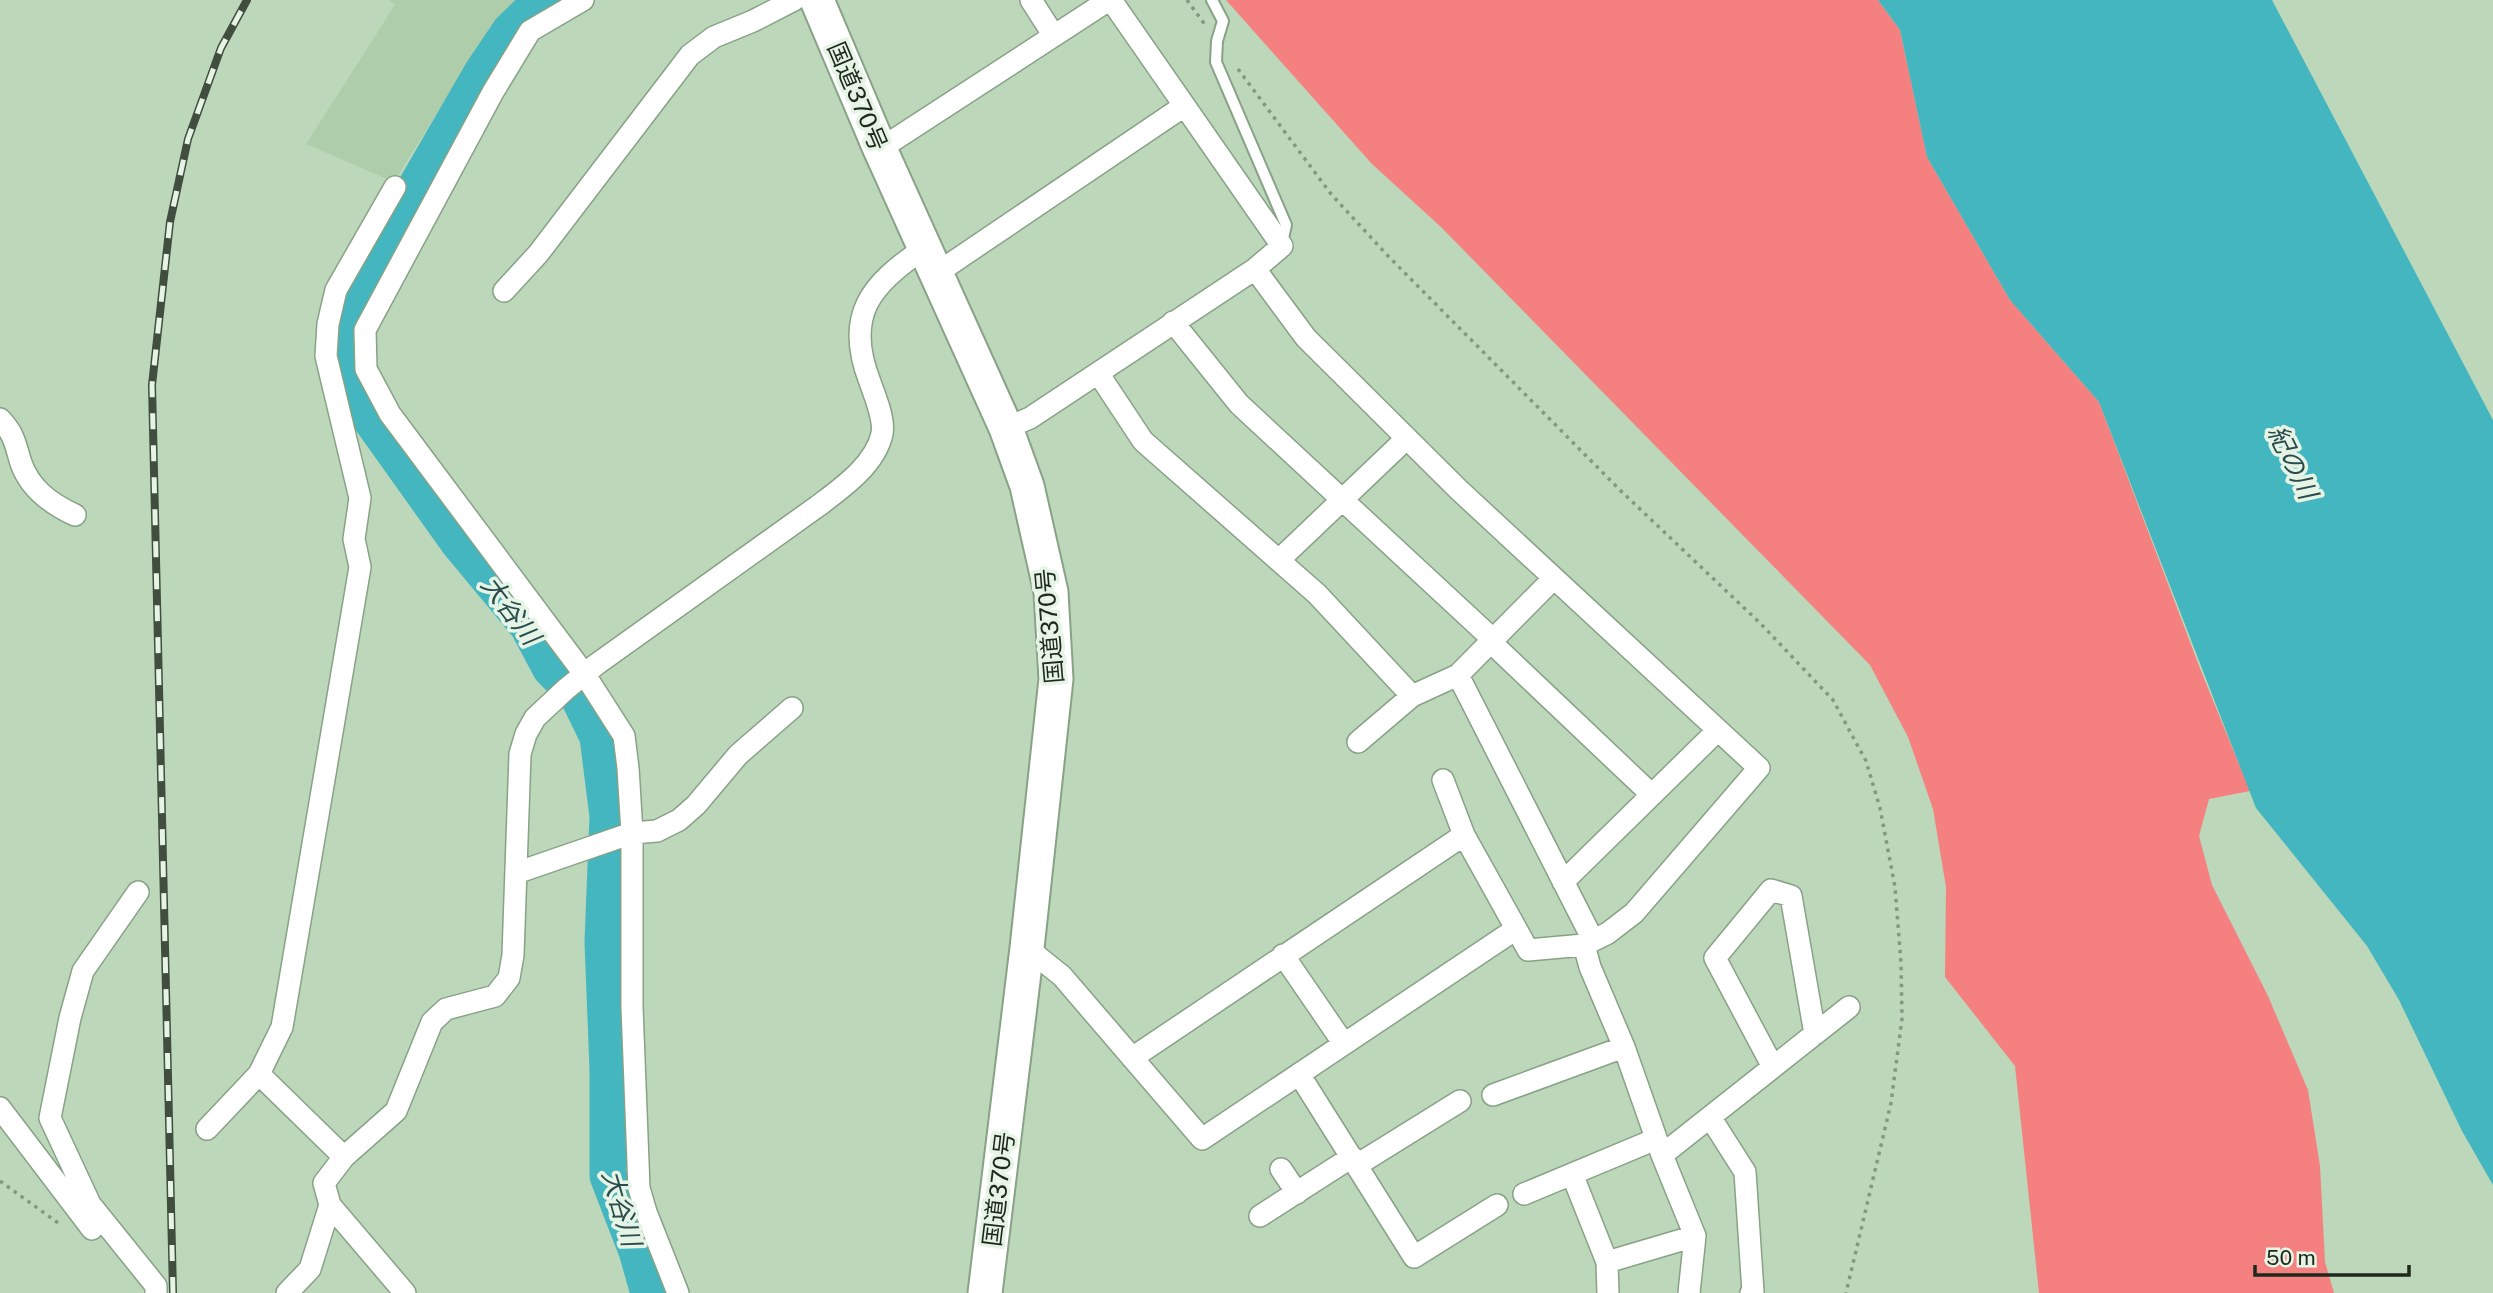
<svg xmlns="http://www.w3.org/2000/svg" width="2493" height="1293" viewBox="0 0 2493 1293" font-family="'Public Sans','Noto Sans JP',sans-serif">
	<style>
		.built { fill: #aeceab }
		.green { fill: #f4817f }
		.water { fill: #43b6bf }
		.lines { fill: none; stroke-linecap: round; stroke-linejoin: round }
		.river { stroke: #43b6bf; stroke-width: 37 }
		.service-casing { stroke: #88a286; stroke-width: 14 }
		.minor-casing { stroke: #88a286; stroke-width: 24 }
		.trunk-casing { stroke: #88a286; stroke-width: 37 }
		.path { stroke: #839881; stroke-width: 3.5; stroke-dasharray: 3.5 5; stroke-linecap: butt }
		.service { stroke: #fff; stroke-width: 10 }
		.minor { stroke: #fff; stroke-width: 21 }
		.trunk { stroke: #fff; stroke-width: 33 }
		.rail-casing { stroke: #414e3f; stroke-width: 8 }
		.rail { stroke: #e6f4e5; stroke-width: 5; stroke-dasharray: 16; stroke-linecap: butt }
		.labels { text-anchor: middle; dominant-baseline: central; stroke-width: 7; stroke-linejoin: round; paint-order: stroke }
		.street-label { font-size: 24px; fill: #1e281d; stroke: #e6f4e5 }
		.water-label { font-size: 26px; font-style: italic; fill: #2a4c4f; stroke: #e6f4e5 }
	</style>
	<rect width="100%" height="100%" fill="#bcd7b9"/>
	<path class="built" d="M389,0H527L477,49L394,182L306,144L395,5Z"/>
	<path class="green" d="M1226,0H1878L1900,30L1927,157L2010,300L2099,402L2201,671L2250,791L2209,799L2199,836L2212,885L2268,996L2308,1090L2320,1166L2325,1262L2334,1293H2039L2015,1066L1945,977L1946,887L1933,809L1908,737L1870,665L1441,227L1372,164Z"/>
	<path class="water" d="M1878,0H2272L2493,420V1185L2462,1131L2399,1000L2367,946L2256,808L2099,402L2010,300L1927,157L1900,30Z"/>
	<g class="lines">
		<path class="river" d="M542,0L510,31L483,71L417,185L352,312L342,361L362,407L459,543L528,626L551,669L578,696L598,737L608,816L603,942L608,1069V1176L637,1251L649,1293"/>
		<defs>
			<path id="service" d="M1212,0L1223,21L1217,41L1216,62L1286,225L1282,243"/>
			<path id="minor" d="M583,0L530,31L493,92L365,330L366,369L390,414L585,675L624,736L628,768L632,833V1007L639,1188L646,1212L678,1293
				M1031,0L1054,36
				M880,149L1109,0
				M1255,269L1306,338L1459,490L1759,768L1634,913L1608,933L1584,945L1528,950L1464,835L1443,780
				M937,273L1184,106
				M504,291L538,254L690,55L714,37L753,21L794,0
				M1173,322L1239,404L1486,633L1497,648L1652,795
				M1098,373L1143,441L1317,594L1412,696
				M0,419C15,435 15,444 21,463C30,489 51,504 75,515
				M1006,428L1030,418L1255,269L1282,246L1111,0
				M1279,560L1407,438
				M1458,675L1593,940
				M1358,742L1412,696L1458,675L1554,578
				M516,873L632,833L657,831L679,820L696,805L738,755L792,708
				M1563,882L1718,730
				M138,892L83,971L70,1018L50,1118L90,1204L156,1286V1293
				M1584,945L1590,967L1624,1047L1662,1155L1695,1236L1689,1293
				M1027,948L1062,976L1202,1139L1516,929
				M1283,955L1344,1044
				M1132,1058L1464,835
				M1773,1067L1715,958L1771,890L1791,896L1815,1034
				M259,1074L344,1157
				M1299,1074L1414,1257L1497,1205
				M1493,1095L1624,1047
				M0,1108L92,1229
				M1710,1117L1745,1172L1753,1292L1751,1293
				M207,1129L259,1074L282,1027L360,567L354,539L360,498L326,356L328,324L336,290L395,187
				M1662,1155L1849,1007
				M1357,1165L1460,1101
				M1281,1169L1297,1193
				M1572,1174L1607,1262L1608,1293
				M1524,1194L1656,1139
				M1260,1216L1352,1157
				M1607,1262L1695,1236
				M287,1293L310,1269L330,1205
				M405,1293L330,1205L324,1183L344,1157L396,1111L432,1022L446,1009L495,996L509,978L513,955L520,754L526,734L535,718L566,689L597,664L818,506C842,488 875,465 882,434C885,419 875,397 870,382C844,316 870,284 925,248"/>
			<path id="trunk" d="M817,0L880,149L1006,428L1027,486L1051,592L1056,679L1027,948L985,1293"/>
		</defs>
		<use href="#service" class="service-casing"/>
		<use href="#minor" class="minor-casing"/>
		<use href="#trunk" class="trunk-casing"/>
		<path class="path" d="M1187,0L1206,26
			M1238,69L1331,194L1388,256L1621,491L1761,624L1833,700L1866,761L1880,808L1895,887L1901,963L1902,1019L1891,1103L1846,1293
			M0,1181L61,1225"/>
		<use href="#service" class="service"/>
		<use href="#minor" class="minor"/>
		<use href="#trunk" class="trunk"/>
		<defs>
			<path id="rail" d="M173,1293L152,385L170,222L188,139L221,48L247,0"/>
		</defs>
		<use href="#rail" class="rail-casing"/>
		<use href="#rail" class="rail"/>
	</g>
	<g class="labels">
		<g class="street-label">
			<text transform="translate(858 96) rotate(67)">国道370号</text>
			<text transform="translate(1049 626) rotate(-95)">国道370号</text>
			<text transform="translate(998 1189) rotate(-83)">国道370号</text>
		</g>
		<g class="water-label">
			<text transform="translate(2293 462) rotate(64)">紀の川</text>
			<text transform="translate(511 610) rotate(53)">大谷川</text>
			<text transform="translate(622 1208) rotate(74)">大谷川</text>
		</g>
	</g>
	<path d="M2255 1265v10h154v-10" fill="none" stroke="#1e281d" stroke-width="3.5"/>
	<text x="2266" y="1265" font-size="21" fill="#1e281d" stroke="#e6f4e5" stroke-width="5" paint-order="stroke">50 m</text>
</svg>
